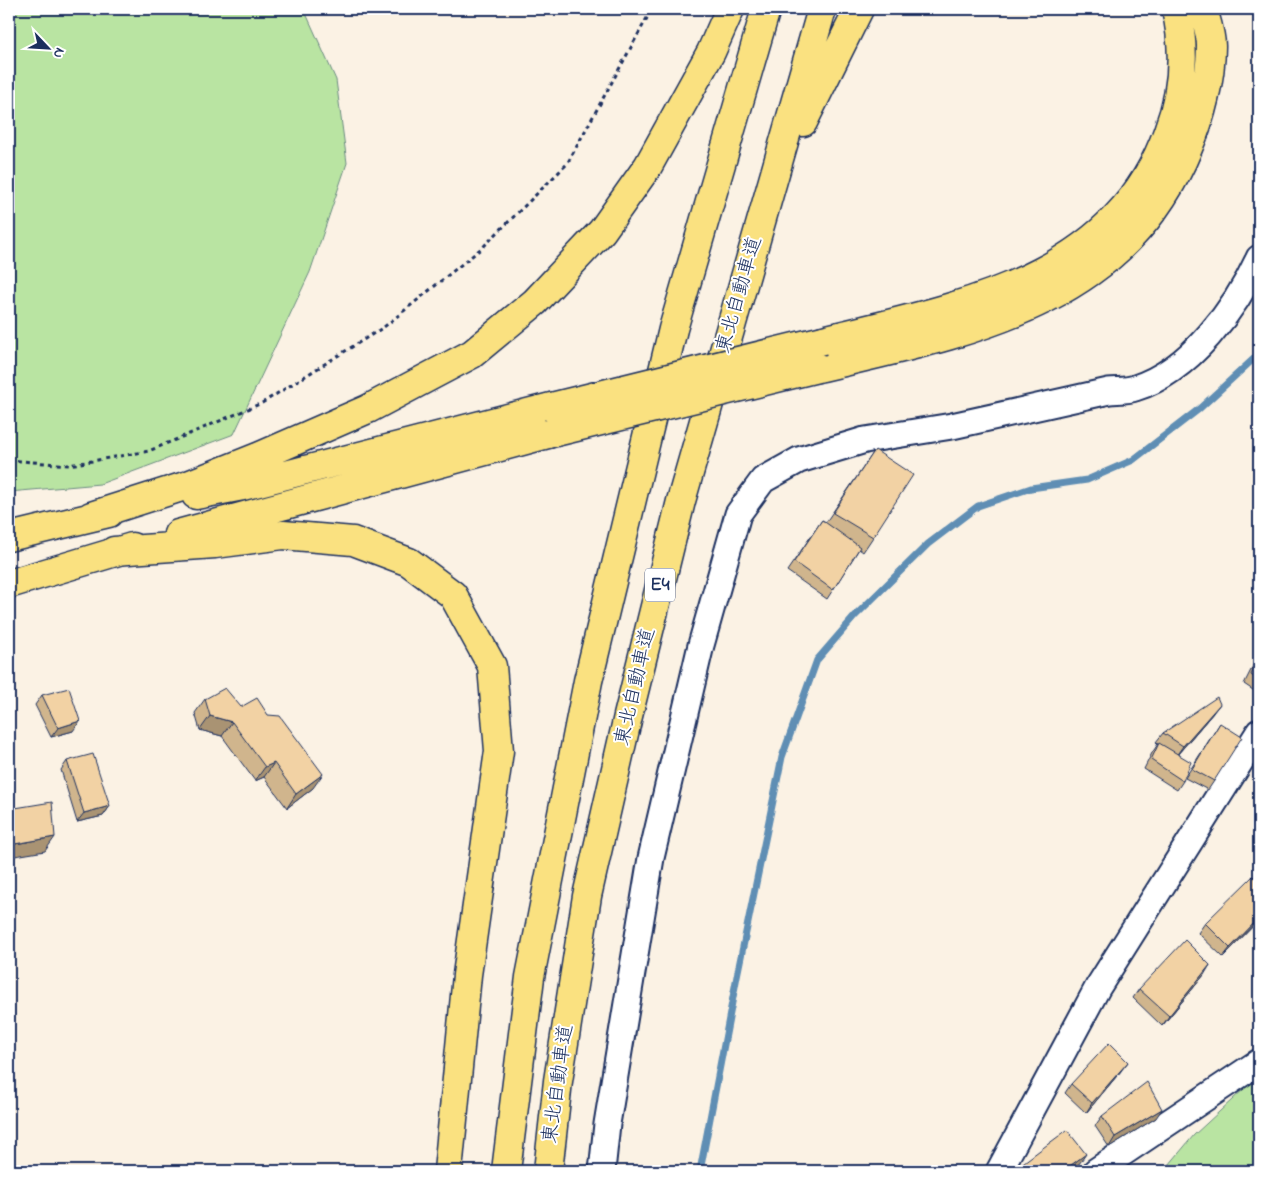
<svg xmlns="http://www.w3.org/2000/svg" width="1268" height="1180" viewBox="0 0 1268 1180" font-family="'Indie Flower','Klee One',sans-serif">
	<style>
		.green { fill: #b9e4a2; stroke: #6a8a80 }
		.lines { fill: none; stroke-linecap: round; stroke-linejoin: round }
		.stream { stroke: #5f8eb4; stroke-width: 7 }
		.minor-casing { stroke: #1b2f5e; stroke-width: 29 }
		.highway-casing { stroke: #1b2f5e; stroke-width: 31 }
		.path { stroke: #1b2f5e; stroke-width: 3; stroke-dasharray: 4 4; stroke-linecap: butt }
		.minor { stroke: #fff; stroke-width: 25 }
		.highway { stroke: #fae180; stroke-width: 28 }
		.highway-bridge-casing { stroke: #1b2f5e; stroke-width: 31; stroke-linecap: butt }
		.highway-bridge { stroke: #fae180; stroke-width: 28 }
		.wall { fill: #d0b58d; stroke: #1b2f5e }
		.shaded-wall { fill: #a99373; stroke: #1b2f5e }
		.building { fill: #f2d2a4; stroke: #1b2f5e }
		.labels { text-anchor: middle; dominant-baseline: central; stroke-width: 4; stroke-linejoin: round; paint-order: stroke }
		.shield { fill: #fff; stroke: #5f6d8e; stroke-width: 1 }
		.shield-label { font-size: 19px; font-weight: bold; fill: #1b2f5e }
		.street-label { font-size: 20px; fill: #1b2f5e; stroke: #fff }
	</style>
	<rect width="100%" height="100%" fill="#fbf2e4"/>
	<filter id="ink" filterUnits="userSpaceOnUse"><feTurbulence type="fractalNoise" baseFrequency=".02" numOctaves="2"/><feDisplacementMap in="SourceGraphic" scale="10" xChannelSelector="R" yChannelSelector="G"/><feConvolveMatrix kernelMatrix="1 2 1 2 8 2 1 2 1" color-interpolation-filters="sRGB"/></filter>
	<g filter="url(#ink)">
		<path class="green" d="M9,9H304L336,80L347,163L310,272L234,434L100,484L9,492Z
			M1259,1075V1171H1164L1194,1135Z"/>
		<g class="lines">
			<path class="stream" d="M700,1171L737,976L782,757L817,660L855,616L928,544L978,506L1031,488L1087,480L1133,460L1199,409L1259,354"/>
			<defs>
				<path id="minor" d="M602,1171L607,1124L651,858L701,645L738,514L763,480L799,460L865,440L952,426L1109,391C1117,390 1127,391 1135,388C1190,371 1236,308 1259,258
					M999,1171L1098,987L1259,732
					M1096,1171L1259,1062"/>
				<path id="highway" d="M803,122L859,9
					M823,340C957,307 1116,280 1168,131C1183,91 1186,51 1176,9
					M818,368C966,333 1123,306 1188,148C1201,118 1211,79 1211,46C1211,34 1206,20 1203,9
					M196,495L243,486L551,407
					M91,516L188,485L258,457L368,409L472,354L535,302L602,231L648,166L711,52L730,9
					M178,534L548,434
					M9,537L109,513
					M114,551L215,544L283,535L353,541L409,562L453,595L492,666L499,751L467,975L448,1171
					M9,584L132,547
					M506,1171L530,977L588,681L673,329L766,9
					M548,1171L558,1081L587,896L628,716L681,501L822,9"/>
			</defs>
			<use href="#minor" class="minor-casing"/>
			<use href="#highway" class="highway-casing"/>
			<path class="path" d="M9,460L69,465L149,451L262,403L384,327L483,247L567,164L652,9"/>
			<use href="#minor" class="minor"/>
			<use href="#highway" class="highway"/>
			<defs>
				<path id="highway-bridge" d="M551,407L823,340
					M548,434L818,368"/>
			</defs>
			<use href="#highway-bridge" class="highway-bridge-casing"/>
			<use href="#highway-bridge" class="highway-bridge"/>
		</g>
		<path class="wall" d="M875,450L873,537L863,552L859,549L827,599L787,571L822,520L826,522Z
			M1259,654V694L1244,684Z
			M42,695L73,731L51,737L35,705Z
			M205,699L241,707L313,788L287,808L264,777L255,781L222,736L200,730L195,713Z
			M1213,713L1178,754L1183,781L1177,790L1144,769L1152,753L1158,744L1156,742L1163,733Z
			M1220,723L1214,781L1208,790L1185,778Z
			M67,761L110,806L103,816L77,822L61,770Z
			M1259,882V920L1223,957L1198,933L1205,923Z
			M1204,975L1162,1026L1133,998L1139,989Z
			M1121,1071L1086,1113L1065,1093L1071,1084Z
			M1102,1116L1156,1118L1109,1147L1095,1126Z"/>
		<path class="shaded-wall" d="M1220,704L1213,713L1176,756L1183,746Z
			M210,716L232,722L222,736L200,730Z
			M80,721L73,731L51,737L58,728Z
			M274,763L264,777L255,781L265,767Z
			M323,774L313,788L287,808L296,794Z
			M110,806L103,816L77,822L84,813Z
			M55,837L45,851L9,857V845Z
			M1259,918V920L1223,957L1230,948Z
			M1210,965L1204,975L1162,1026L1169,1016Z
			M1128,1062L1121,1071L1086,1113L1092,1103Z
			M1162,1109L1156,1118L1109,1147L1115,1137Z
			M1086,1154L1079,1164L1069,1171H1063Z"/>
		<path class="building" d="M875,450L913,475L873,537L833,513Z
			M822,520L860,547L833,590L794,562Z
			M1259,657V680L1251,675Z
			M69,688L80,721L58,728L42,695Z
			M225,688L241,707L257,698L268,715L280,716L323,774L296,794L274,763L265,767L232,722L210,716L205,699Z
			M1217,697L1220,704L1183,746L1163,733Z
			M1220,723L1242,737L1214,781L1192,769Z
			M1159,743L1191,762L1183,781L1151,760Z
			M93,754L110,806L84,813L67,761Z
			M52,802L55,837L9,845V809Z
			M1253,876L1259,882V918L1230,948L1205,923Z
			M1185,940L1210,965L1169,1016L1139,989Z
			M1109,1043L1128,1062L1092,1103L1071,1084Z
			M1147,1082L1162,1109L1115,1137L1102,1116Z
			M1067,1130L1086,1154L1063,1171H1018L1016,1168Z"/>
	</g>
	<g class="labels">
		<rect class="shield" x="645" y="568.5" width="30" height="33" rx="4"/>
		<g class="shield-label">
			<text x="660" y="585">E4</text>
		</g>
		<g class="street-label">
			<text transform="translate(740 295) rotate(-74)">東北自動車道</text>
			<text transform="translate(636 687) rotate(-77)">東北自動車道</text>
			<text transform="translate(559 1084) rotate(-82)">東北自動車道</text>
		</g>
	</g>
	<rect width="1268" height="1180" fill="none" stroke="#fff" stroke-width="30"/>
	<rect x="15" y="15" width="1238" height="1150" fill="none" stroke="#1b2f5e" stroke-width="2" filter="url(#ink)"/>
	<g transform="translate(48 48) rotate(115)" stroke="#ffffff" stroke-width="4" paint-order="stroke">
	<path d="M0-4L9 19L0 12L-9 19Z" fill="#1b2f5e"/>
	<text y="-8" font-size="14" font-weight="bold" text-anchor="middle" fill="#1b2f5e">N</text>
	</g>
</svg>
